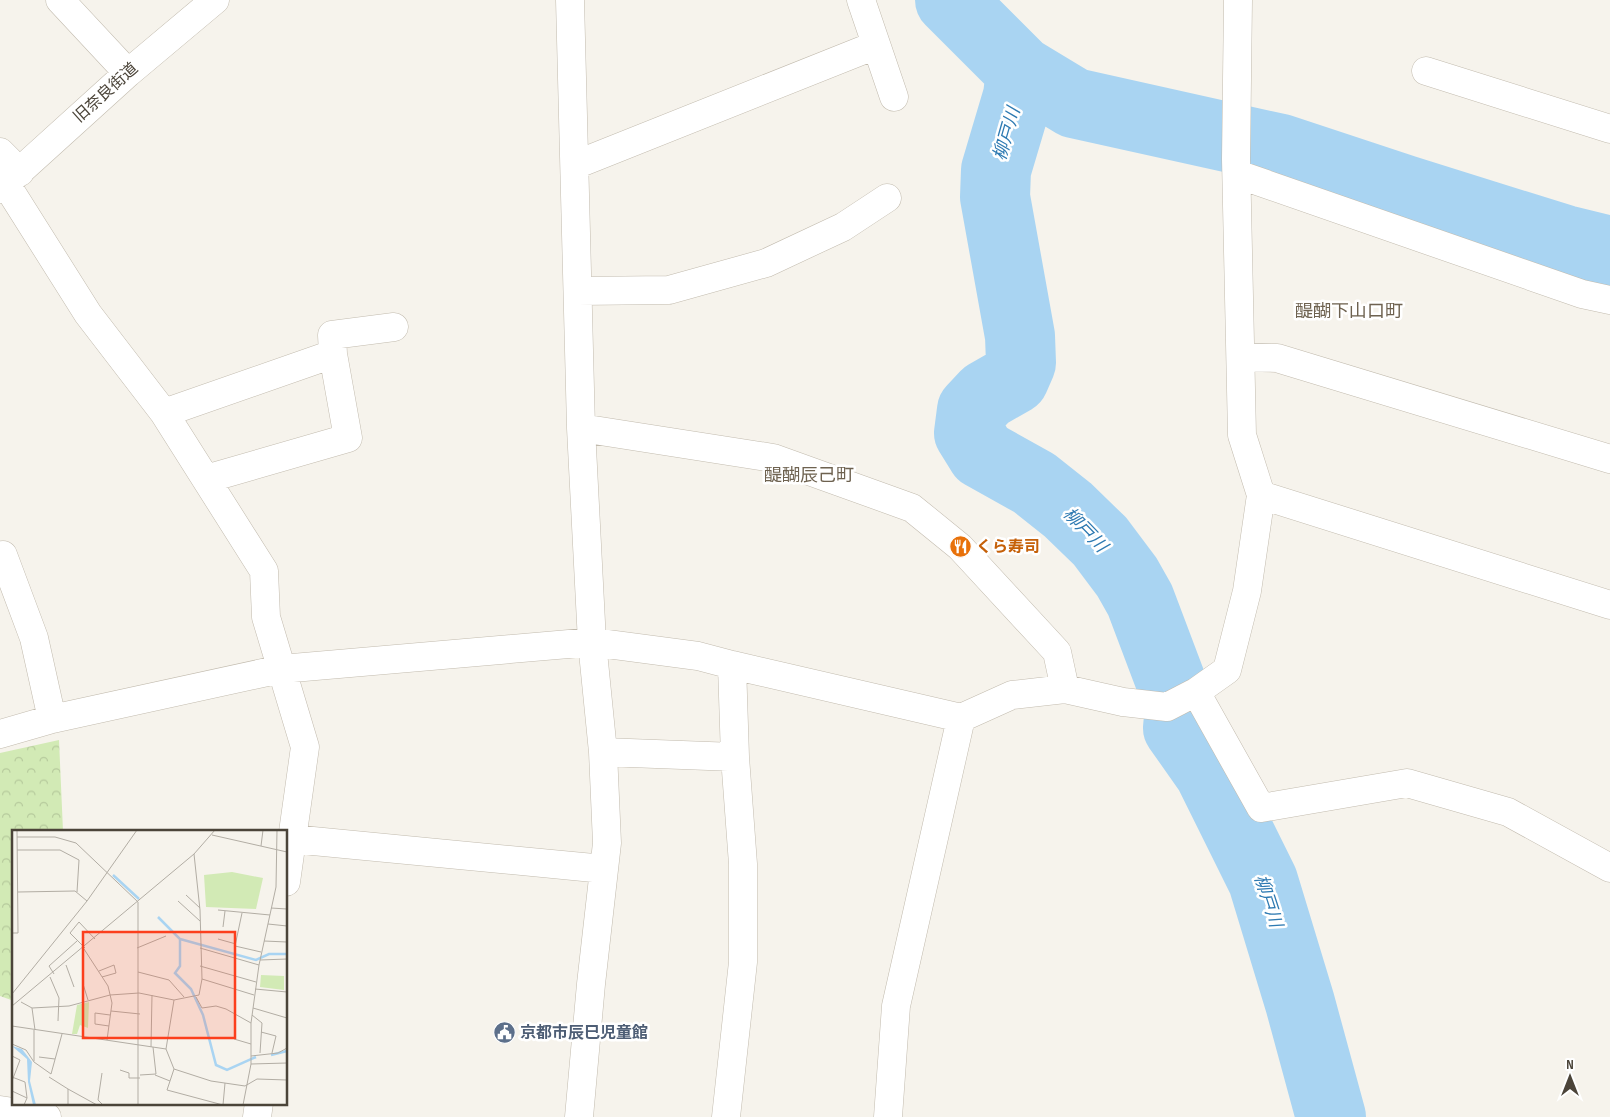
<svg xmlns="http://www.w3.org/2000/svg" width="1610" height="1117" viewBox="0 0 1610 1117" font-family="'Sofia Sans Condensed','Noto Sans JP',sans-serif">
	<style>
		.park { fill: url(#park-crowns) }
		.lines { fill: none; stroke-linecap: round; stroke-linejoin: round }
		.river { stroke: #a9d4f2; stroke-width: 70 }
		.minor-casing { stroke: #c2bbae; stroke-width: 29 }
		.minor { stroke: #fff; stroke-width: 28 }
		.labels { text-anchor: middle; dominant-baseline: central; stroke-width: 5; stroke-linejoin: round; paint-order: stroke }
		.street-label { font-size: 16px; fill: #4b4439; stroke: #fff }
		.food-label { font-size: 16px; font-weight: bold; fill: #c56008; stroke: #fff; text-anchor: start }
		.service-label { font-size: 16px; font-weight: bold; fill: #4e5e75; stroke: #fff; text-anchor: start }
		.water-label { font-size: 18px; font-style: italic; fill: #2e7ab2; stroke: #fff }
		.neighbourhood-label { font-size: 18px; fill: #6e6250; stroke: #fff }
		.inset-river { fill: none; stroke: #a9d4f2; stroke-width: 2.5 }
		.inset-road { fill: none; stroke: #b2ada4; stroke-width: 1 }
		.view { fill: #fc3f1d; fill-opacity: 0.15; stroke: #fc3f1d; stroke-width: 2.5 }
		.inset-edge { fill: none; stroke: #4b4439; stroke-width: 2.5 }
	</style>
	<defs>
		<pattern id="park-crowns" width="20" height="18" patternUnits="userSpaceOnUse" patternTransform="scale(1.25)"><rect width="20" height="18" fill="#d2eab5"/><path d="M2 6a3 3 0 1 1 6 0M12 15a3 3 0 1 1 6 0" fill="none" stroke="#b6ca9c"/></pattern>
	</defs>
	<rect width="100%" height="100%" fill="#f6f3ec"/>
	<path class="park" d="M59,740L63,831H14V1001L0,996V753Z"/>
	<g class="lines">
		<path class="river" d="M950,0L1021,71L1018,96L996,170L995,197L1020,336L1021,363L1014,379L986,395L972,410L969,433L982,454L1034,483L1068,510L1100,541L1127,577L1140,600L1180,706L1178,728L1209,772L1263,881L1300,1003L1331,1117
			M1021,71L1074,103L1281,149L1405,190L1565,240L1610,251"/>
		<defs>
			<path id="minor" d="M60,0L128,73
				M570,0L581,428L592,642L603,752L607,843L591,984L579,1117
				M861,0L894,97
				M1426,71L1610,129
				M0,152L20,172
				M575,165L876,45
				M1237,174L1582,294L1610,300
				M6,184L88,314L164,413L264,571L266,617L305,747L286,882
				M0,189L128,73L215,0
				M578,291L669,290L766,263L843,227L887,198
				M333,354L332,335L394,327
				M1241,357L1277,358L1610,459
				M164,413L333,354L348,438L206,479
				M581,428L773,458L912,508L960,547L1057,652L1065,689
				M1261,495L1610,605
				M3,555L34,638L52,719
				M1196,692L1261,808L1407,783L1508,812L1610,868
				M0,734L52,719L281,669L592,642L698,656L732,665L961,718L1012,695L1065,689L1123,702L1167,707L1196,692L1227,670L1247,591L1261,495L1242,435L1236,159L1238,0
				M603,752L735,757
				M292,839L604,869
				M0,1110L47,1117
				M257,1117L259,1103
				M726,1117L743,962V864L735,757L732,665
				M888,1117L896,1006L961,718"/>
		</defs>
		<use href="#minor" class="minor-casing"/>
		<use href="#minor" class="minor"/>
	</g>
	<defs>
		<symbol id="restaurant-disc" viewBox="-11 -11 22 22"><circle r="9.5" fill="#e8710a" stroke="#fff"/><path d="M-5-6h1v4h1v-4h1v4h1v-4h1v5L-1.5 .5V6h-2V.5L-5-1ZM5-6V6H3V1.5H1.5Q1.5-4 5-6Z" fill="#fff"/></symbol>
		<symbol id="civic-disc" viewBox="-11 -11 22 22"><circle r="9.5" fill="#5c6f8a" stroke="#fff"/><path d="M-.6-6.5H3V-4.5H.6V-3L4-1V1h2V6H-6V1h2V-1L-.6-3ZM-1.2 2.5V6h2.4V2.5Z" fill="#fff"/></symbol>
	</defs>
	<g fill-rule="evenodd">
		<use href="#restaurant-disc" x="948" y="534" width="25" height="25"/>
		<use href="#civic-disc" x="492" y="1020" width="25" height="25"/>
	</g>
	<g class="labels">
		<g class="street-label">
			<text transform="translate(106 93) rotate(-42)">旧奈良街道</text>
		</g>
		<g class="food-label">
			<text x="976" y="547">くら寿司</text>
		</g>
		<g class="service-label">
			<text x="520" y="1033">京都市辰巳児童館</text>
		</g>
		<g class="water-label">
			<text transform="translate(1007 134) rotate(-74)">柳戸川</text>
			<text transform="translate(1085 530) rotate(46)">柳戸川</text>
			<text transform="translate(1268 901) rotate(72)">柳戸川</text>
		</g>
		<g class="neighbourhood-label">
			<text x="1349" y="311">醍醐下山口町</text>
			<text x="809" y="475">醍醐辰己町</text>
		</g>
	</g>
	<g transform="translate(12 830)">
		<rect width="275" height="275" fill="#f6f3ec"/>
		<path d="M249,145L272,146V160L248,157ZM77,172L76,198L68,195L65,204H60L65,175Z" fill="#d2eab5"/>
		<path d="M220,42L251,48L244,79L194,77L192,45Z" fill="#d2eab5"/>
		<path d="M0,216L10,219L20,232L18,251L24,275H21L16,252L15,229Z" fill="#a9d4f2"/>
		<path class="inset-river" d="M101,45L127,69M146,87L168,109V136L163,143L179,159L191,185L204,235L215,240L244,227M168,109L244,130L257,124H275M259,225L275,221"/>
		<path class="inset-road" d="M200,5L275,22M5,7H43L64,13L126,72V275M249,16L251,0M5,20H48L67,30L65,62M6,62L63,61L75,71M174,65L188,78M166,71L188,91M259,78L275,79M206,80L258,85M230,83L223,116L249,122M256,94L275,96M211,97L213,81M0,103H6L5,0M206,109L224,114M252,111L275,112M73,118L58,103L67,92L83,109M125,118L154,106M188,118L247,135M72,119L96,156L100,173L95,210M248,130L275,129M54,135L62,157M188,136L244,152M87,141L102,135L104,143L90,147M126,142L157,150L172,167M42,144L37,136L65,111M38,147L47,168L46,191M190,149L242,165M71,154L76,170M243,159L275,162M0,164L75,71L125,0M184,167L190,178L204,176L214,179L239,193M9,172L20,178L57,176L98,165L127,163L162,170L187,165L190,149L188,80L182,24M0,176L182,24L203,0M20,178L23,200M241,178L275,188M99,181L128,184M240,185L250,193L248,223M0,196L154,219L162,239L199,251L233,256L245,249L275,250M97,196L83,194V183L98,185M22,200V231M249,202L264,206L260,223M222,209L239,214M0,214L14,220L22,232L39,244L50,204M139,217L140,165M154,219L162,170M0,226L8,230L0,251M239,226L266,223L275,218M27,227L43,229M239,234L275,233M162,239L155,260L211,275M108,240L117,243V248H128M90,243L86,270L91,275M128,245L144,244L141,217M143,245L158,251M0,247L13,252L15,268M37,247L56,259M0,261L15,268L12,275M56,275V259L85,275M211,275L213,253M231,275L239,234V193L247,135L264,57L265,0"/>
		<path class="view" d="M71,102H223V208H71Z"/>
		<rect width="275" height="275" class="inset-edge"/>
	</g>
	<g transform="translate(1570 1077)" stroke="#ffffff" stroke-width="4" paint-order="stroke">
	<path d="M0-4L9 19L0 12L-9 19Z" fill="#4b4439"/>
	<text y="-8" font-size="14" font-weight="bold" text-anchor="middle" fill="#4b4439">N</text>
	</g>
</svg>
